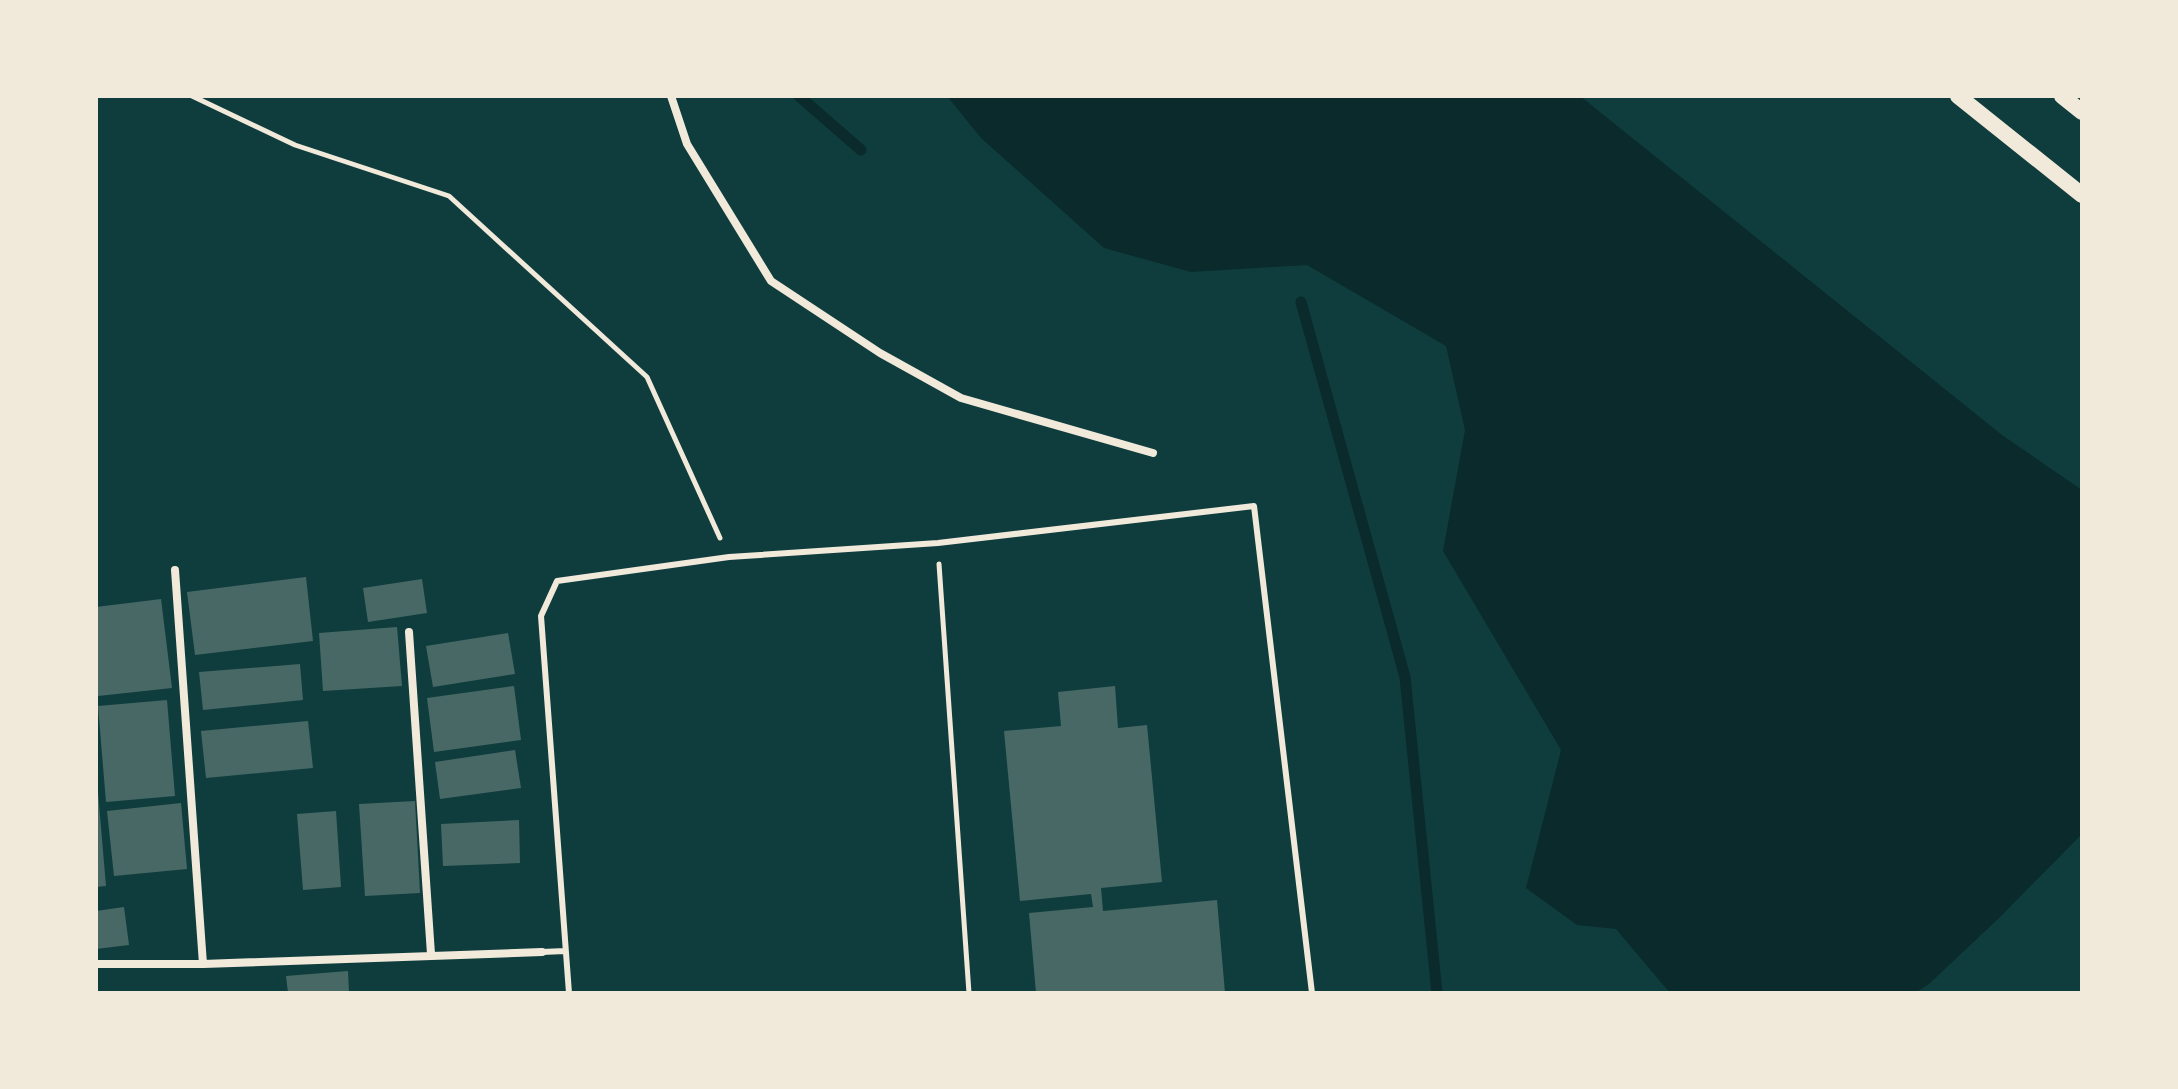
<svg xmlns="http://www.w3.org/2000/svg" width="2178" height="1089" viewBox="0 0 2178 1089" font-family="Mulish,sans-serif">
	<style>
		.water { fill: #0a2a2b }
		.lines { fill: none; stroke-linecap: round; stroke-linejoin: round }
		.stream { stroke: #0a2a2b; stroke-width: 11 }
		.building { fill: #486865 }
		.path { stroke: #f1e9da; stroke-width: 5 }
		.service { stroke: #f1e9da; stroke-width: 6 }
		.minor { stroke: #f1e9da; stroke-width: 8 }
		.secondary { stroke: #f1e9da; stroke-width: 16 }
	</style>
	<rect width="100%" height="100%" fill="#0f3d3e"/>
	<path class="water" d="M947,96H1580L2002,435L2082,490V834L1999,918L1929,984L1915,993H1670L1616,929L1577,925L1526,888L1561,750L1443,551L1465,430L1446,346L1307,265L1191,272L1104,248L981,138Z"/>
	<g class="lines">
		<path class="stream" d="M799,96L861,150
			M1301,302L1405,677L1437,993"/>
	</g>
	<path class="building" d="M306,577L313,641L195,655L187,592Z
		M422,579L427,613L368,622L363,588Z
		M161,599L172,688L98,696L96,607Z
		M397,627L402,686L323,691L319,633Z
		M508,633L515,674L433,687L426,646Z
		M300,664L303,700L203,710L199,672Z
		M514,686L521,740L434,752L427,698Z
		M1115,686L1118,728L1147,725L1162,882L1101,888L1103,911L1217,900L1225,993H1036L1029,913L1093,907L1091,894L1020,901L1004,731L1061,726L1058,692Z
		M167,700L175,796L106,802L98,706Z
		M308,721L313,768L206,778L201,731Z
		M515,750L521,788L440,799L435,762Z
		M96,792H98L106,886L96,887Z
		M415,801L420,893L365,896L359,804Z
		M181,803L187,869L114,876L107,811Z
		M336,811L341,887L303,890L297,814Z
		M519,820L520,863L443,866L441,824Z
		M124,907L129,945L96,949V911Z
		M348,971L349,993H288L286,976Z"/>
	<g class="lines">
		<path class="path" d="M192,96L295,145L449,196L647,377L720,538
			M939,564L969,993"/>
		<path class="service" d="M542,952L565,951
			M569,993L541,616L557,581L729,557L938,543L1254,506L1312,993"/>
		<path class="minor" d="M671,96L687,144L771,281L880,353L961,398L1153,453
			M175,570L203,964
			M409,632L431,954
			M96,964H203L542,952"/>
		<path class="secondary" d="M1958,96L2082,195
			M2062,96L2082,112"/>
	</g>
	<rect width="2178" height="1089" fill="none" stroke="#f1e9da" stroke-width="196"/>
</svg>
